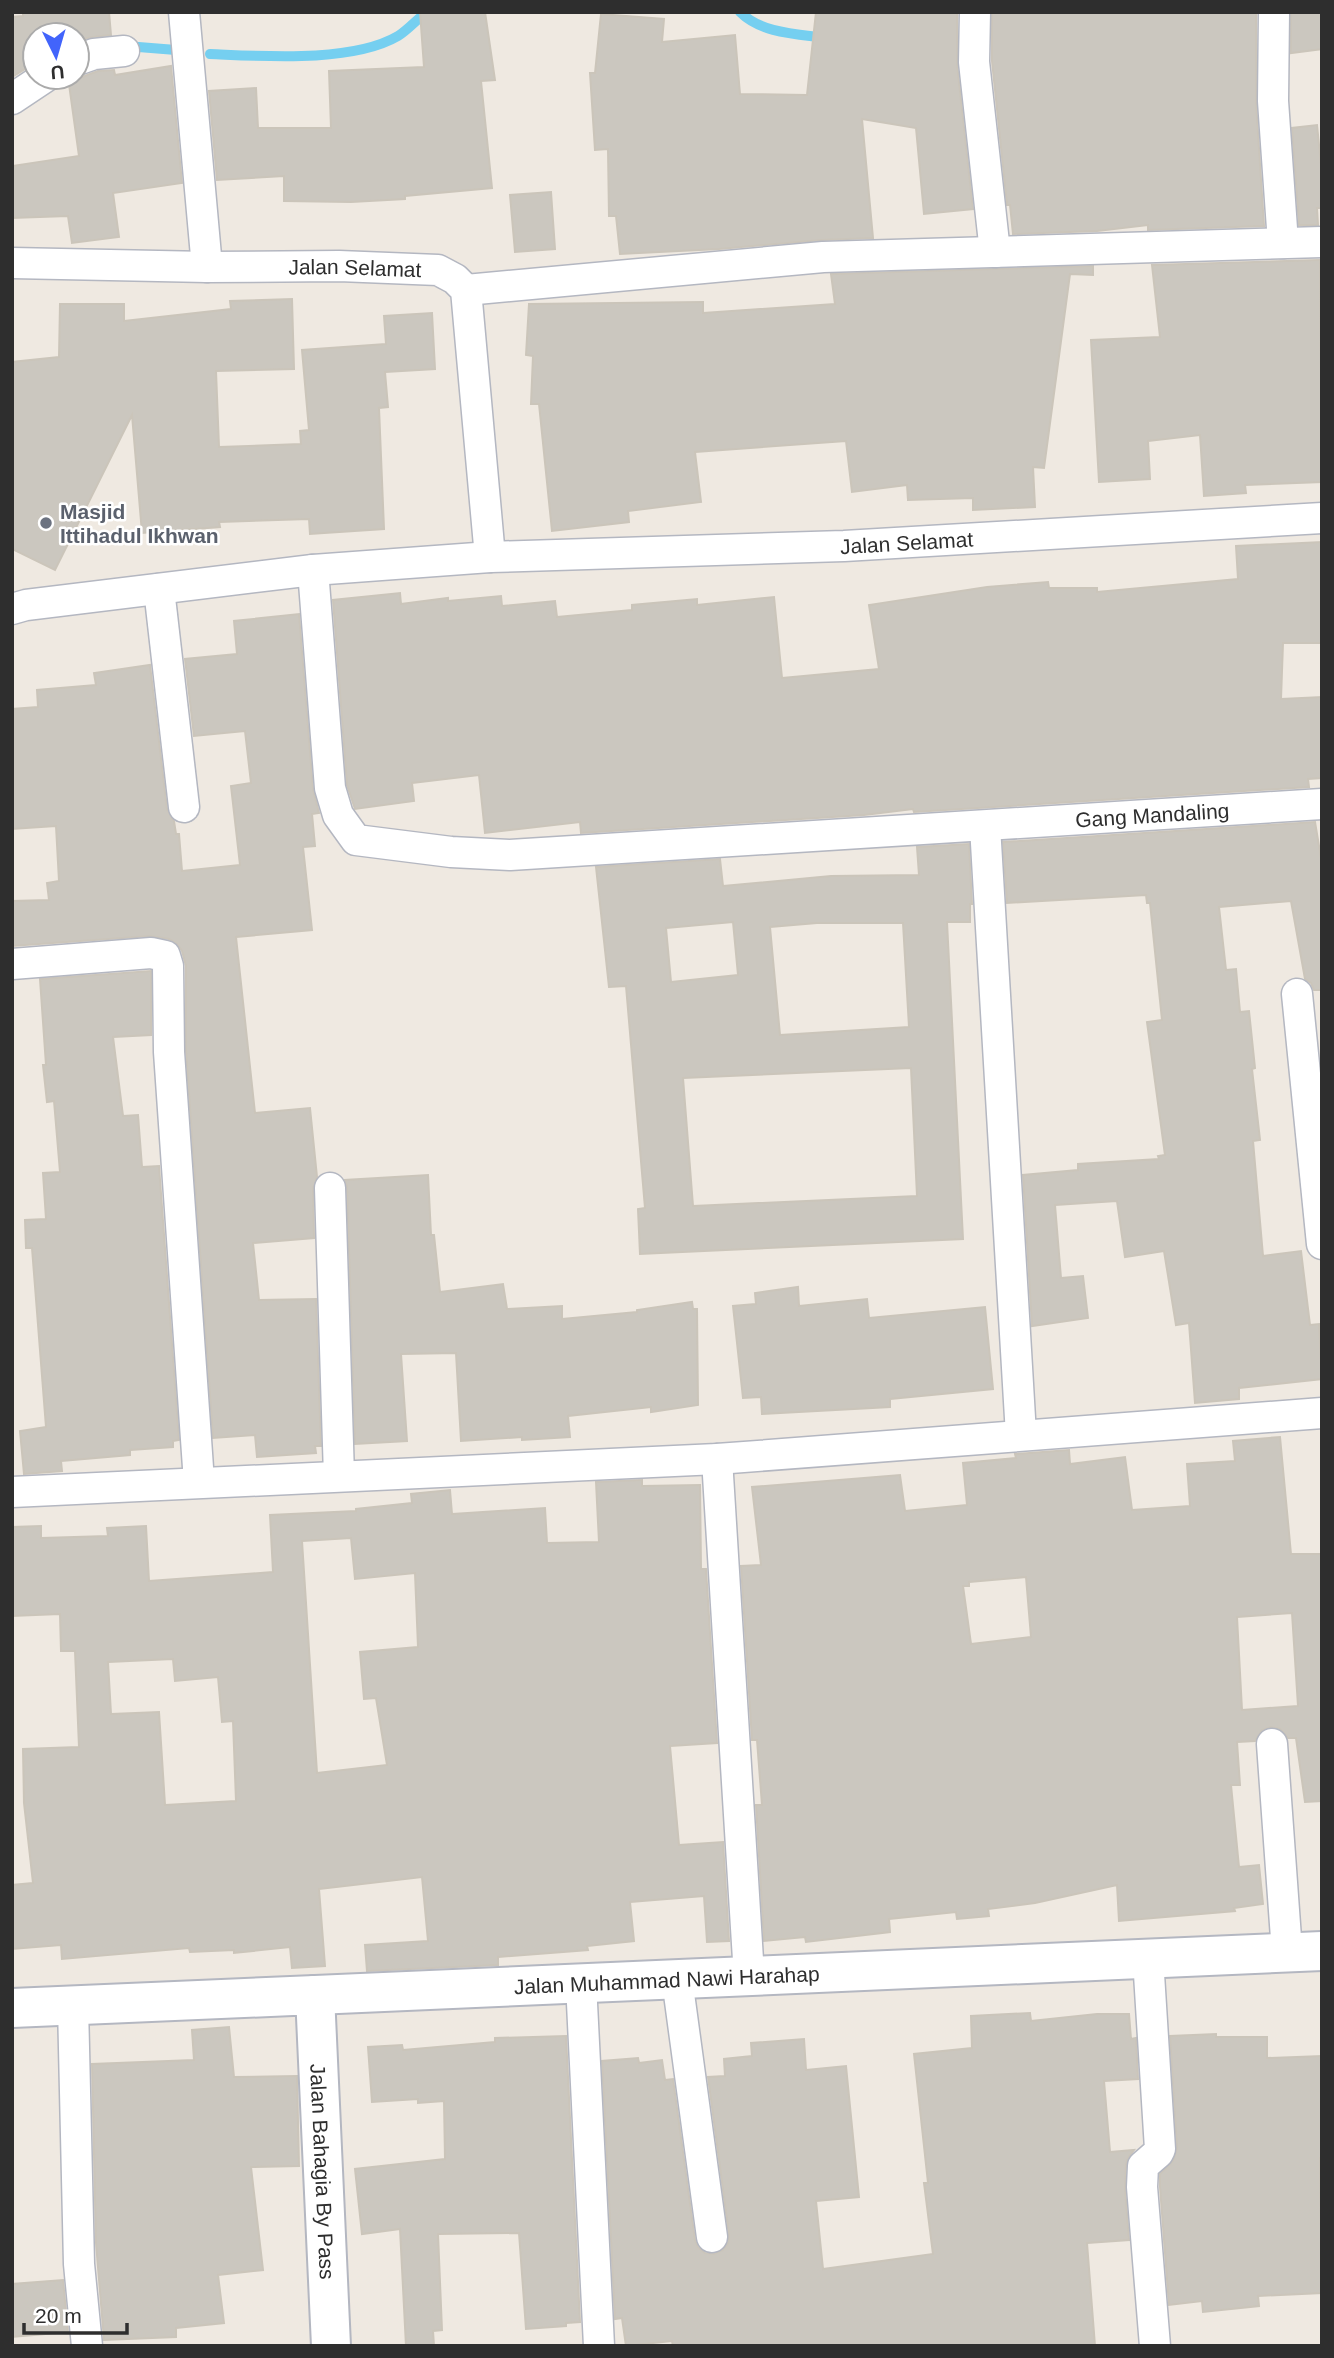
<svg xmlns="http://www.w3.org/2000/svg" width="1334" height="2358" viewBox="0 0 1334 2358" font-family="Arial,sans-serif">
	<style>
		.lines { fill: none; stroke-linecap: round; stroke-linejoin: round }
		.stream { stroke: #75cff0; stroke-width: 10 }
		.building { fill: #cbc7bf; stroke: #cbc5ba; stroke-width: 2; fill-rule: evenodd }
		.minor-casing { stroke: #b4b7c1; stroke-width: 33 }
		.tertiary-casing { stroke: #b4b7c1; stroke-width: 42 }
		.secondary-casing { stroke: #b4b7c1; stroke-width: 42 }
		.minor { stroke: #fff; stroke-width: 30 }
		.tertiary { stroke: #fff; stroke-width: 38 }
		.secondary { stroke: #fff; stroke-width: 38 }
		.worship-dot { fill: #6b7280; stroke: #fff; stroke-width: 2.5 }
		.labels { text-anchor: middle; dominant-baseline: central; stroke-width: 5; stroke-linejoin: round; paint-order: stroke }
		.street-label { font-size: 21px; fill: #2e2e2e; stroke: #fff }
		.worship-label { font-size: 21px; font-weight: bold; fill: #5b616d; stroke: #fff; text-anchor: start }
	</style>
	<rect width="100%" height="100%" fill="#efe9e1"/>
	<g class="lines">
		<path class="stream" d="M740,12C762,34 798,34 827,38
			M126,46L176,50
			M210,54C262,56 352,63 398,36C408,30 417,19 427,12"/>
	</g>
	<path class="building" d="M23,12H109L111,35L92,37L77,41V35H35V63L12,77V17L23,16Z
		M420,12H485L495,80L481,81L492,188L405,196V199L351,202L284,201V176L217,180L209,91L256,88L258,128H331L329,71L424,67Z
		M816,12H957V64L973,209L924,214L916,128L862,119L873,238L822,240L719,249L620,254L616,216H609L608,149L595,150L590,73H595L601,14L664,19L662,42L735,35L740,94L807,95Z
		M992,12H1256V102L1264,226L1148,230V225L1097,231L1013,234L1010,205H1007L992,61Z
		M1322,12V49L1291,53V13Z
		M171,66L182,183L113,193L119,237L72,243L68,216L12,218V166L79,156L68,77H82L98,71L114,70L115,75Z
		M1317,125L1322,174V208H1317L1318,225H1299L1292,128Z
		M551,192L555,249L515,252L510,195Z
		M1320,260L1322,482L1245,485L1246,493L1204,496L1200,435L1148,441L1150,479L1099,482L1091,340L1160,337L1152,265Z
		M1093,266V275L1070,274L1044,468L1033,467L1035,507L973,510V498L908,500L907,485L852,492L846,441L695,452L701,502L628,511L629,522L552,531L539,404H531L533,356L526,355L529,304L703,302V313L835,304L831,274Z
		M292,299L294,369L216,371L219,447L301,444L300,431L309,430L302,350L386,344L384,316L432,313L435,369L385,372L388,407L379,408L384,529L310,534L309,519L219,522L220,527L142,533L132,415L55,570L12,549V362L59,357L60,304H124V321L231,309L230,301Z
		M1322,542V643H1283L1281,699L1322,697V778L1308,779L1309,787L914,812L913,809L864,815L581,833L580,822L485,833L479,775L412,783L414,801L355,809L347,785L333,600L400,593L401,604L448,598V601L501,596L502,606L555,601L557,617L632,610V605L697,599V605L774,597L782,678L879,669L869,605L987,587L1048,582L1049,588H1097V592L1238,579L1236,546Z
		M299,614L313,789L319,813L312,814L315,846L303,847L312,930L236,937L255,1113L310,1108L317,1177L313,1189L314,1238L253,1243L259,1300L316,1299L321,1446H315L316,1453L257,1457L255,1435L213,1438L186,1051V966L182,951L177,944L169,939L150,936L12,946V901L49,900L47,883L59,881L56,826L12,829V709L38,707L37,690L96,685L94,673L150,665L167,809L174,821L176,834H179L182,871L240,865L231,786L251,783L245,731L194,736L185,659L237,654L234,621Z
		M1315,822L1322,864V990H1314L1311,983L1305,979L1291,901L1219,907L1226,970L1236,969L1240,1012L1249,1011L1255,1068L1252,1069L1260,1140L1253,1141L1263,1256L1301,1251L1310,1325L1319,1324L1322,1379L1239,1388V1399L1195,1403L1189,1323L1176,1325L1164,1251L1125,1257L1117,1201L1055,1205L1061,1278L1083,1276L1088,1318L1032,1326L1023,1175L1078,1170V1164L1159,1159L1158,1156L1165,1155L1147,1022L1162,1020L1150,903H1147L1146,895L1007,903L1003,842Z
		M969,844L972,904H970V922H947L963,1239L640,1254L638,1209L645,1208L626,986L609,987L596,867L720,859L723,886L831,876L919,875L917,847ZM733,922L738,975L671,982L666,928ZM817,923H903L909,1027L780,1035L770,927ZM911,1068L917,1196L693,1206L683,1078Z
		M151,971V1035L113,1037L123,1116L138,1115L142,1167L159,1166L179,1440L173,1441V1447L130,1450V1455L61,1461L62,1471L24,1474L20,1431L46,1427L32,1248H26L25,1220L46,1219L43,1173L60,1172L54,1101L47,1102L43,1065H46L40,979Z
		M428,1175L431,1235H434L440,1292L503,1284L507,1309L562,1306V1319L637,1312V1310L692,1302L693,1309H697L698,1405L651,1412V1407L568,1416L570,1437L522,1440V1437L461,1441L456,1353L401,1354L407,1441L355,1444L347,1187L345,1180Z
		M798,1287L799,1306L867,1299L869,1318L985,1307L993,1389L890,1399V1407L762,1414L761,1397L743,1398L733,1306L756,1304L755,1293Z
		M1280,1437L1291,1554H1322V1801L1305,1802L1296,1738H1288L1280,1729L1271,1727L1262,1730L1255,1741L1237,1742L1240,1785H1231L1239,1867L1259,1865L1263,1904L1234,1908L1235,1911L1119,1921L1117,1885L1035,1903L988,1909L989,1916L957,1919L956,1912L889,1919L890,1932L806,1942L805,1937L764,1941L756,1805H762L757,1740H752L741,1566L761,1565L752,1487L900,1475L905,1511L967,1505L963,1463L1016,1458L1015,1454L1069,1450L1070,1464L1125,1457L1132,1510L1190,1506L1187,1464L1235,1461L1233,1441ZM1026,1577L1031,1637L971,1644L963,1586H969V1582ZM1292,1613L1298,1706L1242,1710L1237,1617Z
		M642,1480V1486L700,1485L701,1569H706L717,1743L670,1746L679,1845L723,1842L729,1941L707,1942L704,1896L630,1902L634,1941L587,1946L588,1950L498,1957V1965L367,1971L365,1945L428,1941L422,1877L319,1889L325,1966L292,1968L290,1947L234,1953V1950L190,1952L189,1948L62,1959L61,1945L12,1949V1885L33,1883L24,1803L23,1749L79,1747L75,1651H61L60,1614L12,1616V1527L41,1526V1538L108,1536L107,1528L146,1526L149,1581L273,1572L270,1515L356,1511V1509L412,1503L411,1494L450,1490L452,1514L545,1508L547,1543L599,1542L596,1482ZM351,1538L355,1579L415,1573L418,1647L360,1652L364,1699L376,1698L387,1765L317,1773L302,1541ZM173,1659L175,1681L218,1677L222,1722L233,1721L236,1801L165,1805L159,1712L111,1714L108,1662Z
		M1030,2013L1031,2021L1097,2014H1129L1131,2039L1136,2038L1138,2079L1104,2081L1110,2152L1134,2150L1128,2158L1126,2165L1125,2188L1129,2240L1087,2243L1095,2346H673L672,2341L626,2346L622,2318L615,2319L602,2061L638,2058L639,2063L662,2060L665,2080L673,2079L695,2240L698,2247L705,2253L714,2254L723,2250L728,2243L729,2235L708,2077L725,2076L724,2059L752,2056L751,2043L804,2039L806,2070L846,2066L859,2197L816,2201L823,2269L933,2254L924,2183H928L914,2054L972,2048L971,2016Z
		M229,2027L234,2077L297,2076L299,2166L251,2167L263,2270L218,2275L224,2323L176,2328V2337L104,2340L96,2243L92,2064L194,2060L192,2030Z
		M1216,2034V2037H1267V2058L1322,2056V2158H1320L1322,2293L1258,2296L1259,2306L1203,2312L1202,2301L1169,2305L1160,2187V2174L1173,2161L1177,2148L1170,2036Z
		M566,2036L580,2322L566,2323V2326L526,2329L519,2233L438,2234L442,2330L433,2331L434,2346H406L400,2229L362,2234L355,2169L445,2159L444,2101L418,2103V2099L372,2102L368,2047L402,2045L403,2050L495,2042V2038Z
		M63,2280L68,2332L12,2337V2284Z"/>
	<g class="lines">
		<defs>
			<g id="minor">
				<path d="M184,12L207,267"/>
				<path d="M975,12L974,62L995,252"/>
				<path d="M1274,12L1273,101L1283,243"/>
				<path d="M77,60L94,54L124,51"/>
				<path d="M12,99L45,77"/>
				<path id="s1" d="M12,263L207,267L339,266L438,270L455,279L466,290L490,557"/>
				<path d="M466,290L823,257L1322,242"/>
				<path id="s2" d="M313,570L330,788L338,815L356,840L451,852L510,855L1322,804"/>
				<path d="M159,589L184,807"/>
				<path id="s3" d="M12,609L26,605L313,570L490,557L844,546L1322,518"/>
				<path d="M985,826L1021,1435"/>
				<path d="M12,964L151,953L165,956L168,966L169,1052L199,1482"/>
				<path d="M1297,994L1322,1244"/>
				<path d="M330,1188L339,1476"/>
				<path d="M717,1459L749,1976"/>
				<path d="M12,1492L717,1459L1322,1413"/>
				<path d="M1272,1744L1287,1952"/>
				<path d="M1148,1958L1160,2149L1158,2153L1143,2166L1142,2187L1155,2346"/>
				<path d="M677,1979L712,2237"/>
				<path d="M581,1983L599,2346"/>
				<path d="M73,2005L79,2264L87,2346"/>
			</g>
			<g id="tertiary">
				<path id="s4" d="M315,1995L1322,1951"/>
			</g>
			<g id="secondary">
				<path id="s5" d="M12,2008L315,1995L331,2346"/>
			</g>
		</defs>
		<use href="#minor" class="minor-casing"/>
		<use href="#tertiary" class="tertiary-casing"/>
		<use href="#secondary" class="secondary-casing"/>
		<use href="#minor" class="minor"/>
		<use href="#tertiary" class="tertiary"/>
		<use href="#secondary" class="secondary"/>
	</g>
	<circle class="worship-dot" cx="46" cy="523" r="7"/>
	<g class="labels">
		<g class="street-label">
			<text stroke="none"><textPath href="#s1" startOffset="343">Jalan Selamat</textPath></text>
			<text stroke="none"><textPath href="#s3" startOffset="898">Jalan Selamat</textPath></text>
			<text stroke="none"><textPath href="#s2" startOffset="1076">Gang Mandaling</textPath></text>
			<text stroke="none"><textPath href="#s4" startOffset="352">Jalan Muhammad Nawi Harahap</textPath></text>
			<text stroke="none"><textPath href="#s5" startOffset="480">Jalan Bahagia By Pass</textPath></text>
		</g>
		<g class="worship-label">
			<text x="60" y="511">Masjid<tspan x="60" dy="24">Ittihadul Ikhwan</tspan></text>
		</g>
	</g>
	<rect width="1334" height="2358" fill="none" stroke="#2e2e2e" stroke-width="28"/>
	<g transform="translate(56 56) rotate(175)"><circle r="33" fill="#ffffff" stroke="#ababab" stroke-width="2"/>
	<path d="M0-5L12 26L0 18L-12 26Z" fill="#4264fb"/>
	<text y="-10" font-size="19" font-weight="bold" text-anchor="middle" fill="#2e2e2e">U</text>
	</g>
	<path d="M24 2323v10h103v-10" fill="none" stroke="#2e2e2e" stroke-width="3.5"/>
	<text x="35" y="2323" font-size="21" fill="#2e2e2e" stroke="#ffffff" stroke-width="5" paint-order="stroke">20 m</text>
</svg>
